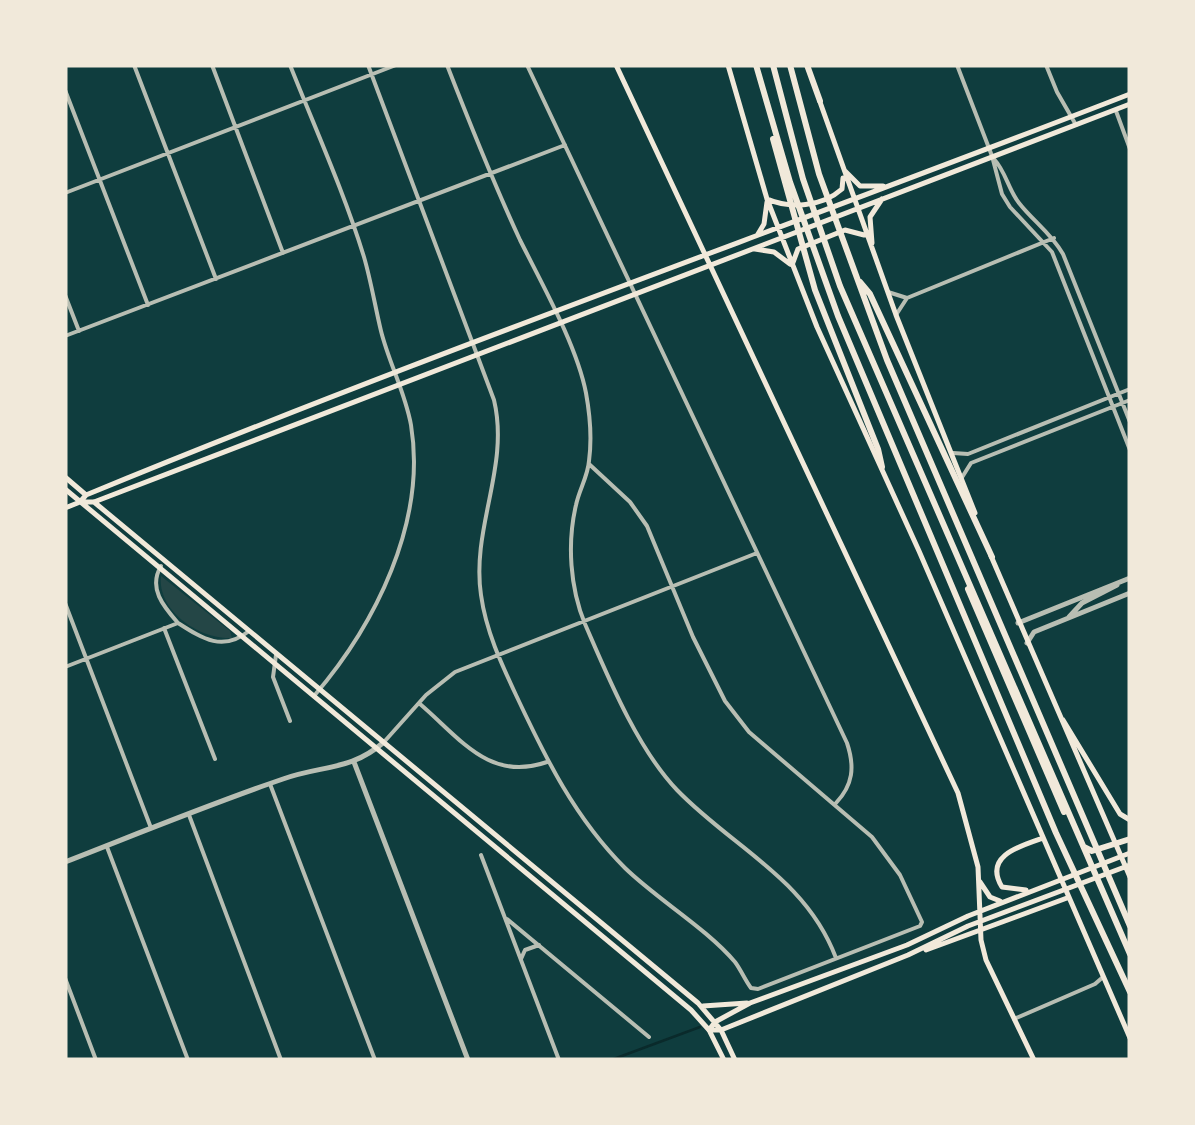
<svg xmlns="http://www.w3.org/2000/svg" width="1195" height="1125" viewBox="0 0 1195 1125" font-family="'Noto Sans',sans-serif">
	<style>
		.green { fill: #244646 }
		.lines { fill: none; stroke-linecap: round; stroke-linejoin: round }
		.stream { stroke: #0a2a2b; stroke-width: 2.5 }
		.minor { stroke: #b8beb3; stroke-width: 4 }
		.tertiary { stroke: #b8beb3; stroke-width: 5 }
		.secondary { stroke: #f1e9da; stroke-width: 5 }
		.motorway { stroke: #f1e9da; stroke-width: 6 }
	</style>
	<rect width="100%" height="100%" fill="#0f3d3e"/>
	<path class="green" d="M161,576L230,631L232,638C200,640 157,611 161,576Z"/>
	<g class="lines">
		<path class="stream" d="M611,1060L700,1027"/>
		<path class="minor" d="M134,65L216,279
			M212,65L283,253
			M290,65C315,128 344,192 364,257C371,281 375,306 381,331C389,363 405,392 411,425C427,522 375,625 314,696
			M368,65L494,400C510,467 471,528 481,595C486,631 501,663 516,695C546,759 575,818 625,868C658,900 706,928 735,962C741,970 745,980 751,988L758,989L920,926L922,922L900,875L872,837L749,732L725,701L693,637L647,526L630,502L589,464
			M447,65C470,124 493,182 520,240C542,284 577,346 586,393C590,415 592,439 589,461C588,476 579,490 576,505C567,543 570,588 585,624C608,677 637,748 677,790C733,848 806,878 836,958
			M527,65L847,743C855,767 853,785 836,803
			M957,65L992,156L1002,194L1010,207L1052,252L1130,450
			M1046,65L1057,92L1076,125
			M65,90L148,305
			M1116,111L1130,149
			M994,159C1006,172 1008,189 1019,203C1033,221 1051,233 1063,254L1130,422
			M65,193L396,65
			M888,292L907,298
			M65,295L79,331
			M896,315L907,298L1054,238
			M65,336L565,145
			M953,453L968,454L1130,389
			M961,479L971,463L1130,400
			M161,566C148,588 163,606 178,623
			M65,603L151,828
			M164,628L215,759
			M276,655L273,677L290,721
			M65,667L178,623C203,639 223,652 249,631
			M420,704C461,739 489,782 547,762
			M384,742L426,695L455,672L757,553
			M270,784L375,1060
			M189,815L281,1060
			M107,847L188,1060
			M481,855L559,1060
			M507,919L649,1037
			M521,959L525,950L539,945
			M65,978L96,1060
			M1014,1019L1095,984L1103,977"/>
		<path class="tertiary" d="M1069,617L1082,603L1117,585
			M1018,623L1130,578
			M1027,643L1034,632L1130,593
			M354,762L468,1060
			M65,862C137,834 210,804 283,779C322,765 351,771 384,742"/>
		<path class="secondary" d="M616,65L958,793L978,867L981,940L986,960L1034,1060
			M728,65L767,199L817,327L919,551L1130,1038
			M820,102L896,315L975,513
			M845,171L860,186H883
			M767,199C790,209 822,207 842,189L843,178
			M758,234L764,224L767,202
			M872,243L870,217L882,199
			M755,249L774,252L790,264
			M792,265L798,249L845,230L864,235
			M65,477L86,495
			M65,489L691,1010L709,1030L724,1060
			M80,502H94L1130,104
			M94,502L698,1003L721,1030L735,1060
			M65,508L80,502L86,495C431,353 782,229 1130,94
			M991,556L1130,877
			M1063,720L1120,814L1130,820
			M980,882L990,897L1000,901
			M1026,890L1002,887C983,856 1020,846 1043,838
			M926,950L1067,898
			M703,1006L747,1003
			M709,1030L715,1022L750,1003L907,945L968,916L1130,853
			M709,1030H721L908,955L968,926L1130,865"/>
		<path class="motorway" d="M756,65L790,182L838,316L1056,833L1130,992
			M773,65L803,179L840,286L1130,954
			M790,65L819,174L887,360L1130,926
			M807,65L820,101
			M773,139L815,290L878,449L882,467
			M860,282L870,294L992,557
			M968,589L1064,812
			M1084,847L1092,851L1130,839"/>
	</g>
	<rect width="1195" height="1125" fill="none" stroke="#f1e9da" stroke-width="135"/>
</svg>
